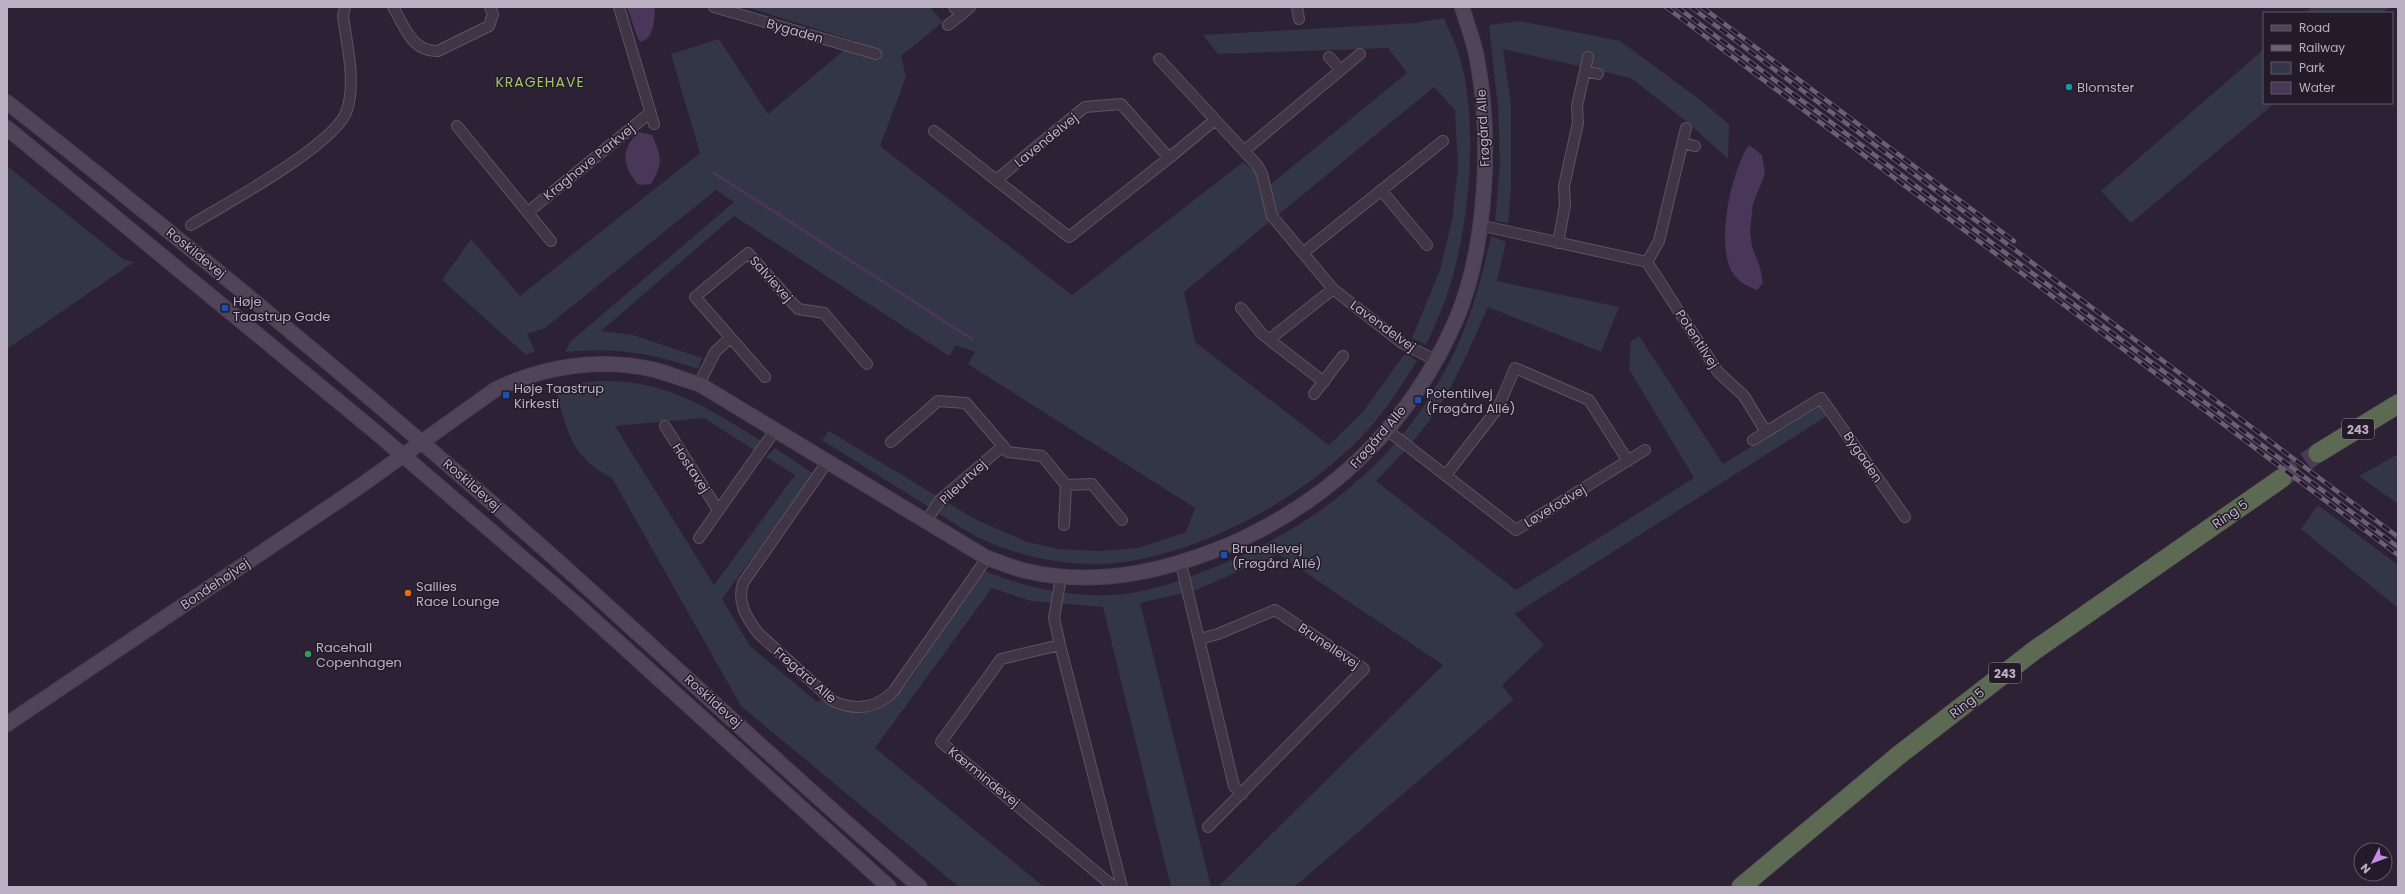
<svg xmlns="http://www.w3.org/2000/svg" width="2405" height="894" viewBox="0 0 2405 894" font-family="Poppins,sans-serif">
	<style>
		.green { fill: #323646 }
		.water { fill: #493658 }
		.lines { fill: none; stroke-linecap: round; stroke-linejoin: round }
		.stream { stroke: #493658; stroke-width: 3 }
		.highway-tunnel { stroke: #493e51; stroke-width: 19; stroke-dasharray: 19 10; stroke-linecap: butt }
		.street-casing { stroke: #5d5363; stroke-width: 12 }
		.secondary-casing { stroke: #483f4f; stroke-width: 16 }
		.highway-casing { stroke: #473d4d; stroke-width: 20 }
		.street { stroke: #3f3545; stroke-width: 10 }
		.secondary { stroke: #504458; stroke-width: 14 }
		.highway { stroke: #5c6a53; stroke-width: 19 }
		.rail-casing { stroke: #6b5f73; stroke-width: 4.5 }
		.rail { stroke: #241b2a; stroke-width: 3; stroke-dasharray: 9; stroke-linecap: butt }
		.culture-dot { fill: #0f9aa8; stroke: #241b2a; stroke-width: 1.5 }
		.transit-dot { fill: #1a4fb4; stroke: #241b2a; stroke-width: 1.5 }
		.food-dot { fill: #e8710a; stroke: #241b2a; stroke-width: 1.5 }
		.leisure-dot { fill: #2e9e5b; stroke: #241b2a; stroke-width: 1.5 }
		.labels { text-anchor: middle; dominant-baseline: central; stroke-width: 3; stroke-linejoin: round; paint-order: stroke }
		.shield { fill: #241b2a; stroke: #8e8394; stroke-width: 1 }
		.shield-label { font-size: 12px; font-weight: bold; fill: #bbb0c2 }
		.street-label { font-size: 13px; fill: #bbb0c2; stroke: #241b2a }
		.poi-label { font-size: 13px; fill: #bbb0c2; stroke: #241b2a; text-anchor: start }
		.neighbourhood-label { font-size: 14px; letter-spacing: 1px; fill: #9dc667; stroke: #241b2a }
	</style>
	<rect width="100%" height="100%" fill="#2d2235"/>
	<path class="green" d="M746,7H930L943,22L901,56L906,77L880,146L1072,295L1243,162L1271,184L1407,73L1388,48L1218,54L1203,35L1414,23L1444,18C1448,29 1454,40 1458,51C1480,119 1470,231 1446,298C1440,314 1433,330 1426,345L1412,338L1440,270L1452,220L1458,167L1455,110L1434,87L1184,292L1195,342L1329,445L1363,412L1405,353L1417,361C1401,385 1386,411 1366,432C1306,498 1191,561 1100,564C1063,565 1025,557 990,543C968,534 947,518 927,506C892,484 857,462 822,440L829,431L975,519L1027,542L1059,549L1099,551L1138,548L1186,532L1195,508L968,364L975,352L956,345L949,356L734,216L601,331L633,335L702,358L698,369C647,352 619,348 565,352L570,342L734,202L716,190L545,328L527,334L535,351L526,355L442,280L471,239L520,296L700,153L671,54L719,39L768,114L855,41Z
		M2312,7H2390L2383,13H2305Z
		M1520,21L1620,41L1695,96L1729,124L1728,159L1686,121L1631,78L1503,49L1511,105V188L1508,223L1495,221L1500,164L1498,108L1489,25Z
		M2264,49V103H2275L2131,223L2101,191Z
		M7,166L123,259L134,262L7,349Z
		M1491,236L1506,242L1497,281L1619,307L1601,352L1488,307C1472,342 1458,379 1436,411C1419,437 1397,459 1376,481L1516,590L1694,478L1629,369L1631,341L1639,336L1723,464L1819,404L1827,416L1515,614L1544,645L1502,685L1513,700L1294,887H1218L1443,665L1278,554L1196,590L1140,603L1211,887H1171L1103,607L1031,601L992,588L875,748L1044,887H959L741,706L612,478C569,456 568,431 555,388C571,386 589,380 606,381C668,381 710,409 761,441L754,450L704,418L615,426L714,585L795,475L766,457L775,448L814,474L722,599L750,646L817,702L824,699C841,710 859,717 879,708C904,696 919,665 934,644C951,619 968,595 985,571C1029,589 1076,599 1124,594C1154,590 1182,580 1210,569C1302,533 1387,472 1437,385C1466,336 1479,291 1491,236Z
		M2398,454V504L2359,476Z
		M2318,505L2398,565V608L2301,529Z"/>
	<path class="water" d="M627,7H655C654,19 655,38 641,42L638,39Z
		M639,132L652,135C661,155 664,163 651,184L639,185C622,167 620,149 639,132Z
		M1749,145L1762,155L1765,174L1753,204L1750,231L1752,247L1760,267L1763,283L1757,290C1749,287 1740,283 1734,275C1714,249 1731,170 1749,145Z"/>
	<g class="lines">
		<path class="stream" d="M714,173L972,339"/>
		<path class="highway-tunnel" d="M2282,478L2318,453"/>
		<defs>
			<path id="street" d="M393,7C405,27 412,52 438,51L489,26L493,14L490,7
				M619,7L654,124
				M714,7L876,54
				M954,7L961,15L970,7
				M1297,7L1299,19
				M948,25L961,15
				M1329,57L1341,70
				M1159,59L1257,165L1262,174L1272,216L1333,289L1402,343L1435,360
				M1585,71L1598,74
				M457,126L551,241
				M934,131L996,180L1085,107L1121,104L1169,158L1215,120
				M1683,143L1695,146
				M1244,151L1360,54
				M996,180L1069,237L1169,158
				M1381,190L1427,245
				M528,212L646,116L651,114
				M191,225C225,204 337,144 347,110C356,81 347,46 343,16L345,7
				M1479,225L1647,262L1718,372L1744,396L1766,432
				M1558,243L1565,205L1564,186L1578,123L1577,106L1588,57
				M1303,253L1443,141
				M1647,262L1659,241L1686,128
				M1241,308L1262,334L1324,382
				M1270,339L1333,289
				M765,377L695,297L748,253L798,309L824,313L867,364
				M699,384L715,352L730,338
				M1314,394L1343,356
				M665,426L718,510
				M1387,430L1516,530L1645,450
				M1753,440L1821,398L1905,517
				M891,442L938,401L966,403L1003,446L941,499L926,521
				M1003,446L1008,452L1042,456L1066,485L1064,525
				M828,461L743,583C737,602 746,617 758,633L833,701C855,711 875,709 893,692L987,558
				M1446,475L1498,408L1515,368L1589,400L1628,461
				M1066,485L1092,484L1122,520
				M699,538L776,429
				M1181,564L1234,786L1242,794
				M1061,577L1054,618L1060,645L1122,887
				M1200,639L1218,634L1275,610L1364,669L1208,827
				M1060,645L1001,659L941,742L1114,887"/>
			<path id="secondary" d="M7,102C186,243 362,388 533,539C663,654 788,774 920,887
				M7,128L378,434L574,602L889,887
				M7,724L356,489L496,389C545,366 601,357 655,370C670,374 684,380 699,384L987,558C1000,562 1013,568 1026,571C1099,588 1172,570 1240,540C1338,494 1412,420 1456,320C1487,247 1492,136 1477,59C1474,41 1467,24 1462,7"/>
			<path id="highway" d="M2318,453L2398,404
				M1741,887L1899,755L2035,650L2282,478"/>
		</defs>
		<use href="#street" class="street-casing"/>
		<use href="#secondary" class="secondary-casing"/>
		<use href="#highway" class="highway-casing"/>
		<use href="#street" class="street"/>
		<use href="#secondary" class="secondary"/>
		<use href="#highway" class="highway"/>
		<defs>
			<path id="rail" d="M1666,7L2398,555
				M1677,7L2398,547
				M1691,7L2398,537
				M1702,7L2014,241"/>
		</defs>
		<use href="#rail" class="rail-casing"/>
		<use href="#rail" class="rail"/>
	</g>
	<circle class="culture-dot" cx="2069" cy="87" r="4"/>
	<g class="transit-dot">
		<rect x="221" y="304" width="8" height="8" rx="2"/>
		<rect x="502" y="391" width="8" height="8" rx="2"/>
		<rect x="1414" y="396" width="8" height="8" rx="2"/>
		<rect x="1220" y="551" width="8" height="8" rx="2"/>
	</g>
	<circle class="food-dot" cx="408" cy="593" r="4"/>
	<circle class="leisure-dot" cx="308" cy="654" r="4"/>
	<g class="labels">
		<g class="shield">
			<rect x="2342" y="419" width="32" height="20" rx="3"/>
			<rect x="1989" y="663" width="32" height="20" rx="3"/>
		</g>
		<g class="shield-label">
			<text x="2358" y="429">243</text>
			<text x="2005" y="673">243</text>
		</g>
		<g class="street-label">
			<text transform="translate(795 31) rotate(16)">Bygaden</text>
			<text transform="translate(1483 128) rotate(-93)">Frøgård Alle</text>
			<text transform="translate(1046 140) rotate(-39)">Lavendelvej</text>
			<text transform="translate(589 162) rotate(-39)">Kraghave Parkvej</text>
			<text transform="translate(196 253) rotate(39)">Roskildevej</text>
			<text transform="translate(771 279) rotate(48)">Salvievej</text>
			<text transform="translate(1383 326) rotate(36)">Lavendelvej</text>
			<text transform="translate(1697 339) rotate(57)">Potentilvej</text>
			<text transform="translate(1378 437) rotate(-49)">Frøgård Alle</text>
			<text transform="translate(1863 457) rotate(56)">Bygaden</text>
			<text transform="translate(691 468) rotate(57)">Hostavej</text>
			<text transform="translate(963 482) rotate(-43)">Pileurtvej</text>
			<text transform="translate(472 485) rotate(41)">Roskildevej</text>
			<text transform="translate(1555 506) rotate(-31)">Løvefodvej</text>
			<text transform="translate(2230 514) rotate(-35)">Ring 5</text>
			<text transform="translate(215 584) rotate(-34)">Bondehøjvej</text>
			<text transform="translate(1329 646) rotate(34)">Brunellevej</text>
			<text transform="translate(805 675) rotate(41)">Frøgård Alle</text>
			<text transform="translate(713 701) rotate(42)">Roskildevej</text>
			<text transform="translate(1967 703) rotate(-38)">Ring 5</text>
			<text transform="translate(984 777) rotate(39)">Kærmindevej</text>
		</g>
		<g class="poi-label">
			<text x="2077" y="87">Blomster</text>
			<text x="233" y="301">Høje<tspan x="233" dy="15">Taastrup Gade</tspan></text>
			<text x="514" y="388">Høje Taastrup<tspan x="514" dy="15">Kirkesti</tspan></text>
			<text x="1426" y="393">Potentilvej<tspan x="1426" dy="15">(Frøgård Allé)</tspan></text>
			<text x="1232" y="548">Brunellevej<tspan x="1232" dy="15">(Frøgård Allé)</tspan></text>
			<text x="416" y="586">Sallies<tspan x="416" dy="15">Race Lounge</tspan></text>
			<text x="316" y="647">Racehall<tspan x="316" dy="15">Copenhagen</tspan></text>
		</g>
		<g class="neighbourhood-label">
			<text x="540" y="82">KRAGEHAVE</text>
		</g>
	</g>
	<rect width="2405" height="894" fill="none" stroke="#bbb0c2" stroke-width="16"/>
	<rect x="2263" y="12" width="130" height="92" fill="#241b2a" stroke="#605767"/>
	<rect x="2271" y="25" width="20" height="6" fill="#504458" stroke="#605767"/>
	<text x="2299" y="32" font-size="12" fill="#bbb0c2">Road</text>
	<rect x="2271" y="45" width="20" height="6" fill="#6b5f73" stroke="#605767"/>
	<text x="2299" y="52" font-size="12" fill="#bbb0c2">Railway</text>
	<rect x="2271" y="62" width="20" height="12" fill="#323646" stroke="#605767"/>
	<text x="2299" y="72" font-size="12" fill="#bbb0c2">Park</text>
	<rect x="2271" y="82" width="20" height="12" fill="#493658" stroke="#605767"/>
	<text x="2299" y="92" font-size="12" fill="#bbb0c2">Water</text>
	<g transform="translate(2373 862) rotate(228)"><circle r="19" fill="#241b2a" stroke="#605767"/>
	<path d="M0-3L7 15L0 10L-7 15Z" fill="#c68ceb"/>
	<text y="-6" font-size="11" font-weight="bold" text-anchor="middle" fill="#bbb0c2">N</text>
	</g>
</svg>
